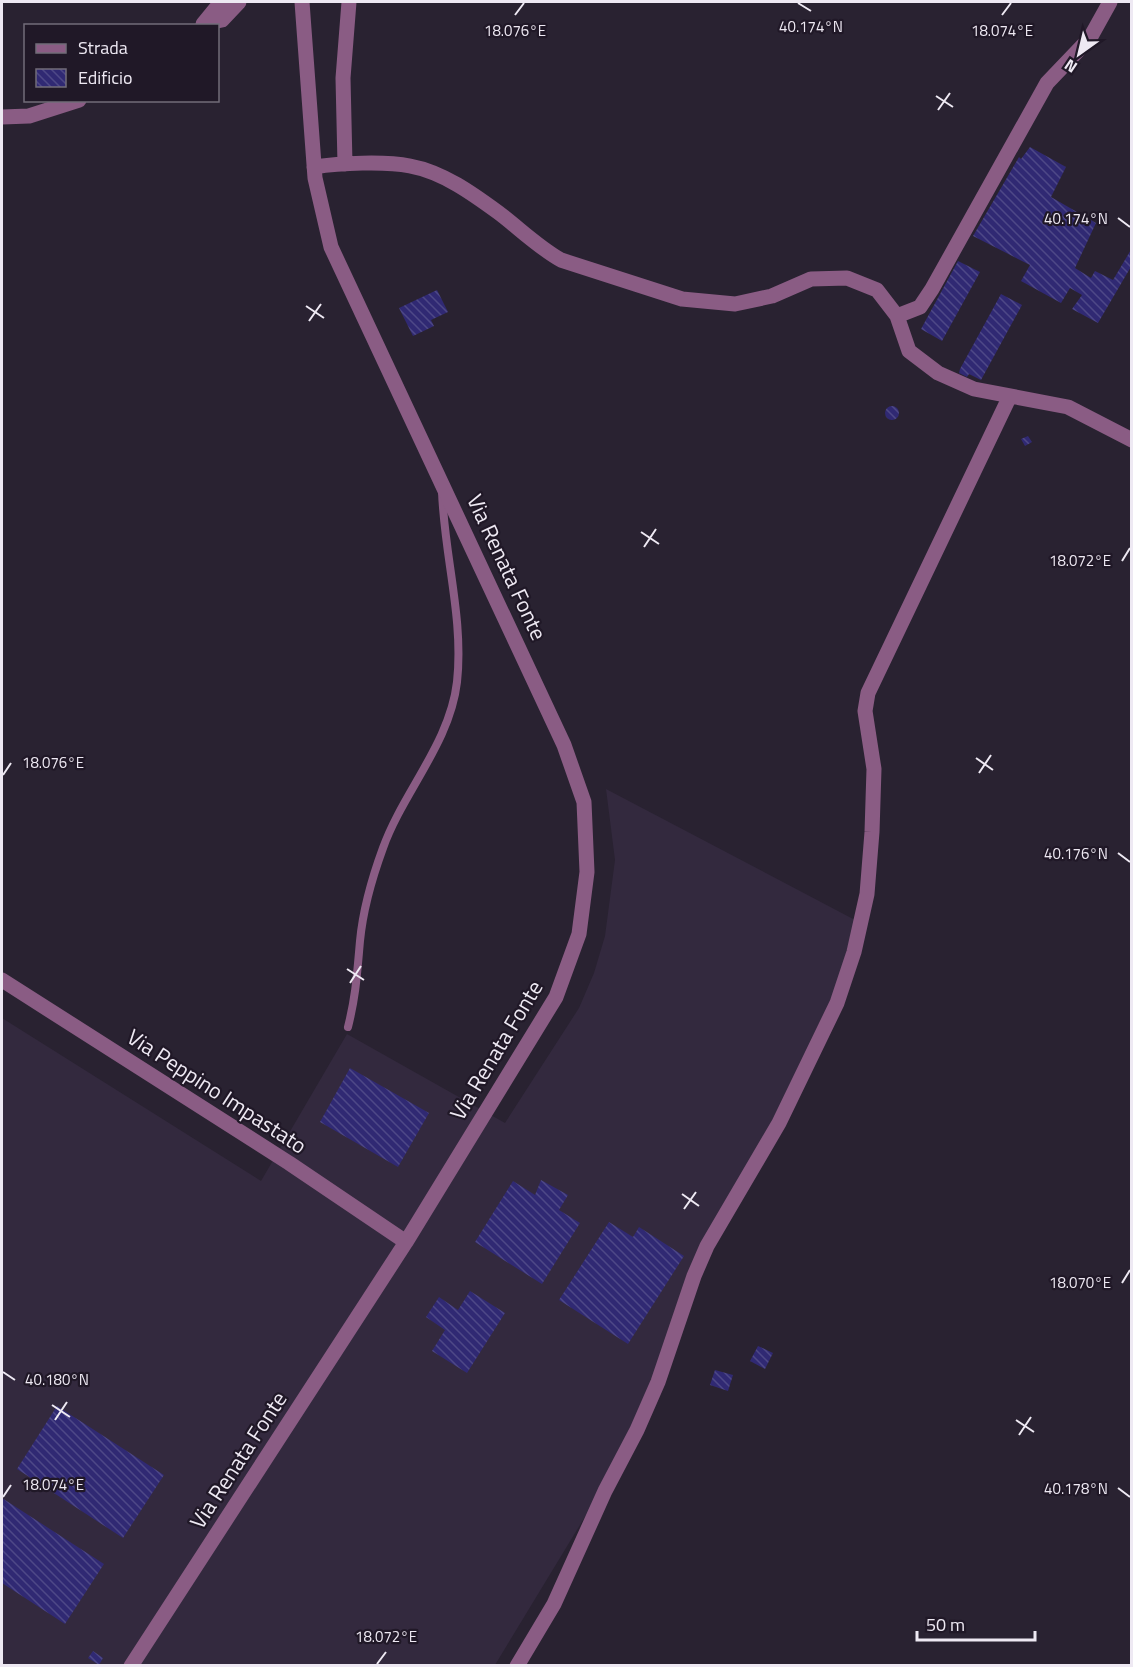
<svg xmlns="http://www.w3.org/2000/svg" width="1133" height="1667" viewBox="0 0 1133 1667" font-family="'Titillium Web',sans-serif">
	<style>
		.built { fill: #33293e }
		.building { fill: url(#building-back-hatch) }
		.lines { fill: none; stroke-linecap: round; stroke-linejoin: round }
		.service { stroke: #8a5c84; stroke-width: 8 }
		.minor { stroke: #8a5c84; stroke-width: 15 }
		.ticks { fill: none; stroke: #eee9f3; stroke-width: 2 }
		.labels { text-anchor: middle; dominant-baseline: central; stroke-width: 4.5; stroke-linejoin: round; paint-order: stroke }
		.street-label { font-size: 22px; fill: #eee9f3; stroke: #201827 }
		.ticks-label { font-size: 15px; text-anchor: middle; fill: #eee9f3; stroke: #201827; stroke-width: 4.5; stroke-linejoin: round; paint-order: stroke }
	</style>
	<defs>
		<pattern id="building-back-hatch" width="6" height="6" patternUnits="userSpaceOnUse" patternTransform="scale(1.5)"><rect width="6" height="6" fill="#302973"/><path d="M-1 5l2 2M0 0l6 6M5-1l2 2" fill="none" stroke="#4e4887"/></pattern>
	</defs>
	<rect width="100%" height="100%" fill="#292231"/>
	<path class="built" d="M606,789L855,920L838,984L757,1152L606,1482L495,1665H2V1018L261,1181L347,1034L505,1123L579,1008L594,973L605,936L615,860Z"/>
	<path class="building" d="M1030,147L1066,167L1051,197L1096,223L1075,268L1091,278L1095,271L1113,280L1132,248V265L1098,323L1072,309L1082,295L1070,288L1061,303L1021,281L1030,265L973,236L1019,157L1021,159Z
		M958,261L980,272L942,341L921,329Z
		M437,290L448,312L431,320L434,326L413,336L399,308Z
		M1001,294L1022,305L981,380L969,374L967,377L959,373L960,369Z
		M885 413a7 7 0 1 1 14 0a7 7 0 1 1-14 0Z
		M1028,436L1032,442L1025,446L1021,439Z
		M350,1068L429,1113L398,1167L320,1122Z
		M541,1180L568,1195L559,1210L580,1223L542,1284L475,1242L513,1181L535,1195Z
		M609,1222L633,1237L639,1227L684,1256L628,1344L559,1300Z
		M470,1291L505,1313L467,1373L432,1351L445,1330L426,1317L439,1297L458,1310Z
		M758,1346L773,1353L765,1369L750,1361Z
		M715,1370L733,1375L728,1391L710,1385Z
		M57,1406L164,1475L123,1538L17,1469Z
		M2,1498L104,1564L65,1624L2,1583Z
		M93,1651L103,1658L99,1665L88,1658Z"/>
	<g class="lines">
		<path class="service" d="M348,1027C356,995 357,974 360,941C363,909 372,878 383,848C403,792 450,743 457,682C464,618 444,555 442,491"/>
		<path class="minor" d="M221,2L203,24L222,20L239,2
			M2,117L29,116L79,100
			M345,164L343,78L349,2
			M314,167C340,163 385,161 410,166C443,172 473,194 499,213C520,229 538,247 561,260L682,299L735,304L772,296L811,279L847,278L877,290L897,316L909,351L938,373L974,389L1068,407L1132,440
			M897,316L920,307L932,289L1047,83L1090,38L1110,2
			M2,980L289,1163L406,1242
			M131,1666L406,1242L556,997L579,934L587,872L584,802L564,745L331,247L315,178L302,2
			M517,1666L554,1604L605,1491L637,1430L658,1382L694,1276L707,1246L779,1123L837,1003L854,952L867,894L872,832L874,769L865,711L868,693L1009,398"/>
	</g>
	<path class="ticks" d="M798,3L811,11M515,15L524,3M1002,15L1011,3M936,96L953,107M938,110L950,93M1118,218L1130,227M306,306L324,318M309,321L321,304M641,532L659,544M644,547L656,529M1122,561L1130,548M976,758L993,770M979,773L991,755M3,775L11,763M1118,853L1130,862M347,969L364,980M350,983L361,966M682,1194L699,1206M684,1209L696,1192M1122,1283L1130,1270M3,1372L15,1380M52,1405L70,1417M55,1420L67,1402M1016,1420L1034,1432M1019,1435L1031,1417M1118,1488L1130,1497M3,1497L11,1485M377,1664L386,1652"/>
	<g class="labels">
		<g class="street-label">
			<text transform="translate(507 567) rotate(65)">Via Renata Fonte</text>
			<text transform="translate(496 1050) rotate(-59)">Via Renata Fonte</text>
			<text transform="translate(217 1091) rotate(33)">Via Peppino Impastato</text>
			<text transform="translate(238 1460) rotate(-57)">Via Renata Fonte</text>
		</g>
	</g>
	<g class="ticks-label">
		<text x="811" y="32">40.174°N</text>
		<text x="515" y="36">18.076°E</text>
		<text x="1002" y="36">18.074°E</text>
		<text x="1076" y="224">40.174°N</text>
		<text x="1080" y="566">18.072°E</text>
		<text x="53" y="768">18.076°E</text>
		<text x="1076" y="859">40.176°N</text>
		<text x="1080" y="1288">18.070°E</text>
		<text x="57" y="1385">40.180°N</text>
		<text x="53" y="1490">18.074°E</text>
		<text x="1076" y="1494">40.178°N</text>
		<text x="386" y="1642">18.072°E</text>
	</g>
	<rect width="1133" height="1667" fill="none" stroke="#eee9f3" stroke-width="6"/>
	<rect x="24" y="24" width="195" height="78" fill="#201827" stroke="#726c79" stroke-width="1.5"/>
	<rect x="36" y="44" width="30" height="9" fill="#8a5c84" stroke="#726c79" stroke-width="1.5"/>
	<text x="78" y="54" font-size="18" fill="#eee9f3">Strada</text>
	<rect x="36" y="69" width="30" height="18" fill="url(#building-back-hatch)" stroke="#726c79" stroke-width="1.5"/>
	<text x="78" y="84" font-size="18" fill="#eee9f3">Edificio</text>
	<g transform="translate(1079 54) rotate(214)" stroke="#201827" stroke-width="4.5" paint-order="stroke">
	<path d="M0-4.5L10 22L0 15L-10 22Z" fill="#eee9f3"/>
	<text y="-9" font-size="16" font-weight="bold" text-anchor="middle" fill="#eee9f3">N</text>
	</g>
	<path d="M917 1631v9h118v-9" fill="none" stroke="#eee9f3" stroke-width="3"/>
	<text x="926" y="1631" font-size="18" fill="#eee9f3" stroke="#201827" stroke-width="4.5" paint-order="stroke">50 m</text>
</svg>
